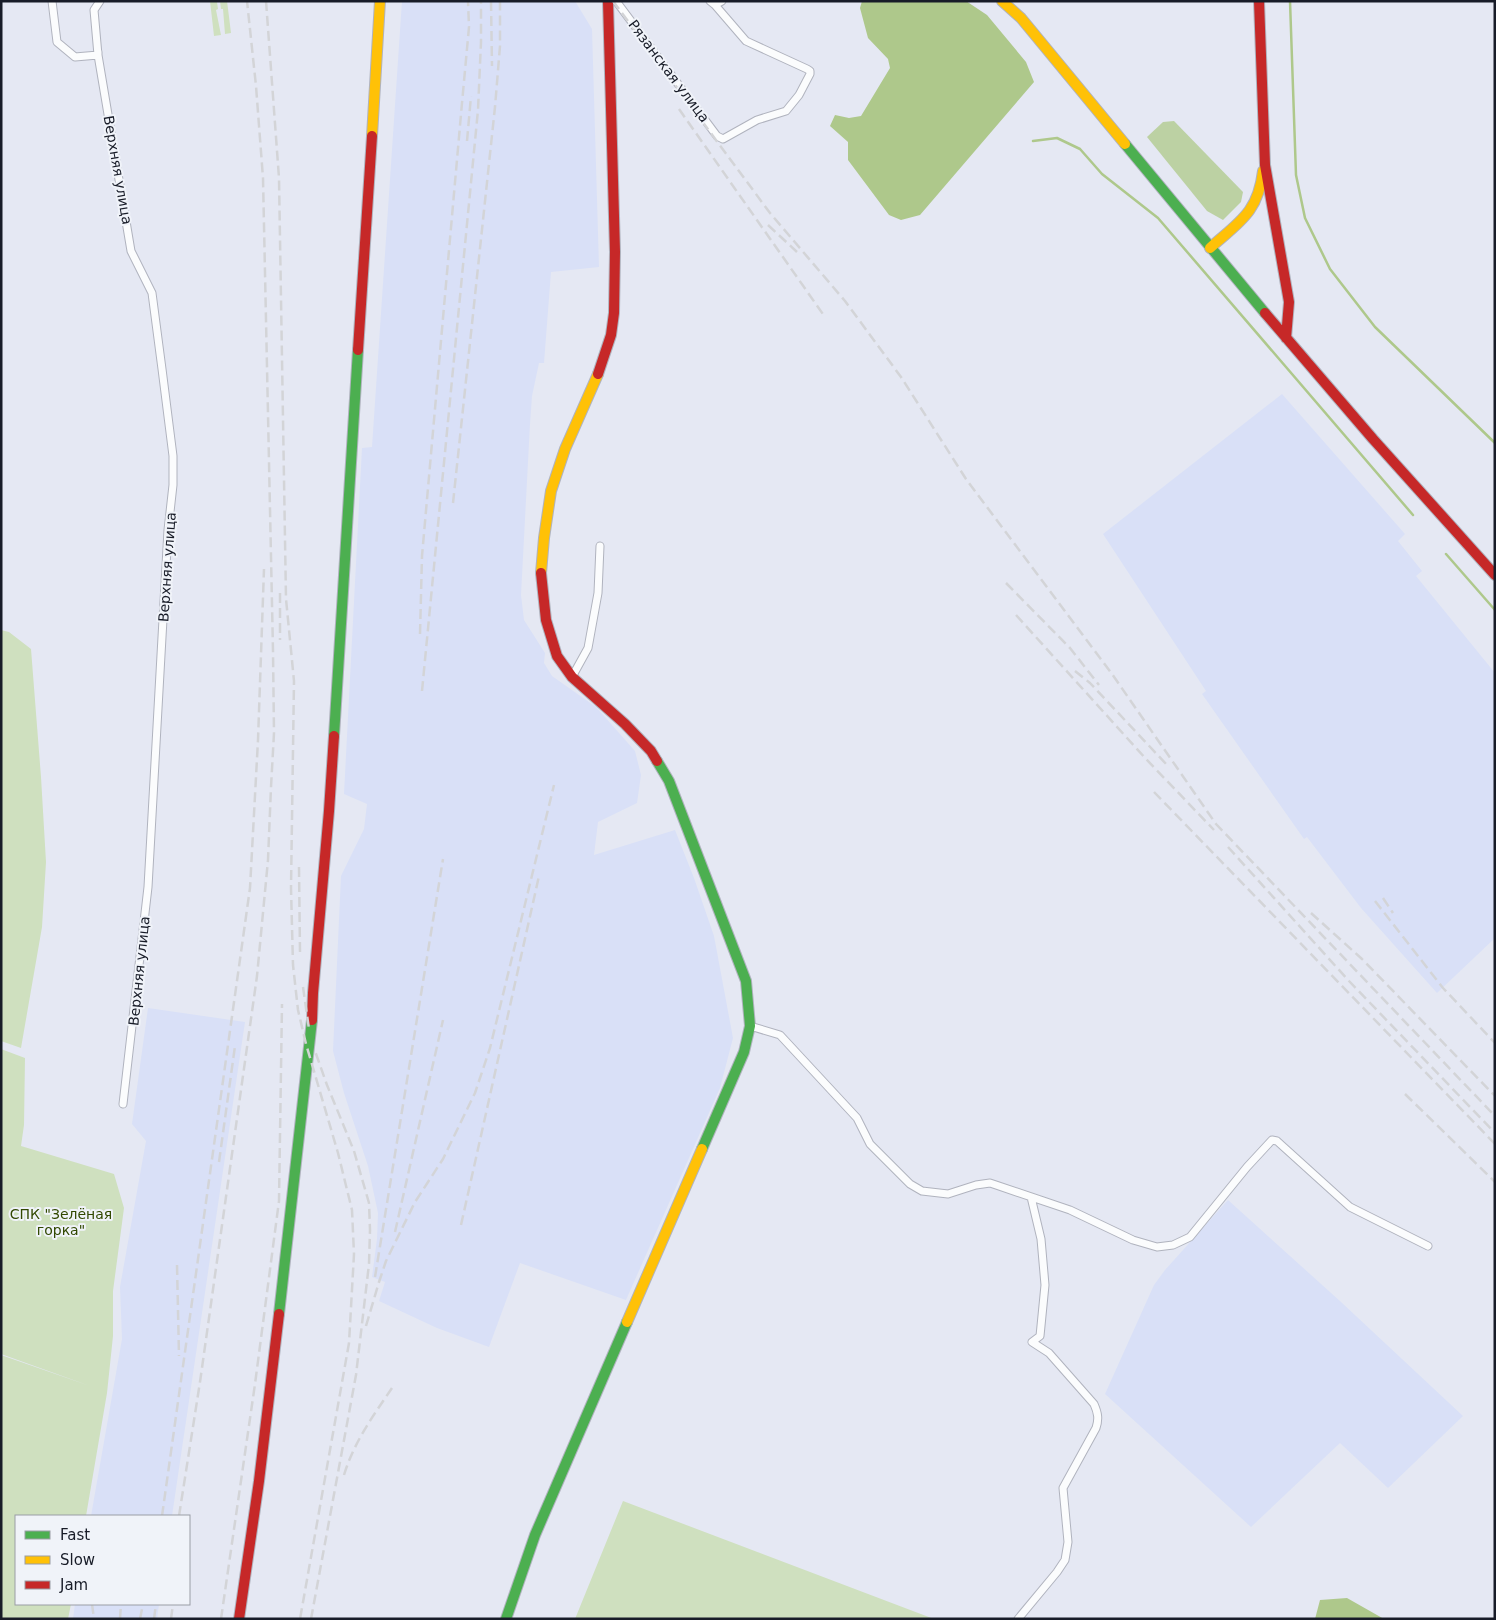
<svg xmlns="http://www.w3.org/2000/svg" width="1496" height="1620" viewBox="0 0 1496 1620" font-family="'DejaVu Sans',sans-serif">
	<style>
		.built { fill: #d9e0f7 }
		.green { fill: #cfe0bf }
		.forest { fill: #bcd1a3 }
		.water { fill: #aec88b }
		.lines { fill: none; stroke-linecap: round; stroke-linejoin: round }
		.stream { stroke: #aec88b; stroke-width: 2.5 }
		.street-casing { stroke: #b0b3be; stroke-width: 9 }
		.fast-casing { stroke: #b0b3be; stroke-width: 12 }
		.slow-casing { stroke: #b0b3be; stroke-width: 12 }
		.jam-casing { stroke: #b0b3be; stroke-width: 12 }
		.street { stroke: #fbfcfd; stroke-width: 7 }
		.fast { stroke: #4caf50; stroke-width: 10 }
		.slow { stroke: #ffc107; stroke-width: 10 }
		.jam { stroke: #c62828; stroke-width: 10 }
		.rail { stroke: #d3d4d7; stroke-width: 2.5; stroke-dasharray: 10 5; stroke-linecap: butt }
		.labels { text-anchor: middle; dominant-baseline: central; stroke-width: 4; stroke-linejoin: round; paint-order: stroke }
		.street-label { font-size: 14px; fill: #181c28; stroke: #f0f3f9 }
		.park-label { font-size: 14px; fill: #314800; stroke: #f0f3f9 }
	</style>
	<rect width="100%" height="100%" fill="#e5e8f3"/>
	<path class="built" d="M402,1H575L592,29L599,267L551,272L544,363H539L532,396L530,424L521,595L524,620L545,653L544,663L552,676L596,707L635,751L641,775L637,803L598,822L594,855L675,830L694,878L714,936L733,1038L720,1088L626,1300L520,1263L489,1347L437,1328L379,1301L385,1282L372,1277L377,1239L378,1213L368,1166L344,1093L333,1051L341,876L364,829L367,804L344,794L362,448L372,447Z
		M1282,394L1405,534L1398,541L1422,571L1416,576L1495,673V938L1437,993L1361,908L1307,837L1304,839L1202,694L1206,691L1103,534Z
		M148,1008L245,1022L172,1516H91L122,1339L120,1287L146,1141L132,1124Z
		M1228,1200L1341,1302L1463,1416L1388,1488L1340,1443L1251,1527L1105,1394L1154,1285L1165,1270Z
		M75,1604H159L157,1619H73Z"/>
	<path class="green" d="M210,1L217,2L218,9L216,10L221,35L214,36Z
		M220,1H227L231,33L225,34L223,9H221Z
		M1,630L9,632L31,649L41,777L46,862L42,927L21,1048L1,1041Z
		M1,1049L25,1058L24,1125L21,1146L114,1174L124,1208L113,1291V1336L107,1393L86,1516H16V1604H71L68,1619H1V1355L90,1386L1,1354Z
		M623,1501L934,1619H575Z"/>
	<path class="forest" d="M1174,121L1243,192L1241,202L1223,220L1207,211L1147,137L1163,122Z"/>
	<path class="water" d="M862,1H966L987,15L1026,62L1034,82L920,215L901,220L889,215L848,160V142L830,126L835,115L849,118L861,116L890,68L888,59L868,38L860,8Z
		M1347,1598L1384,1619H1315L1320,1600Z"/>
	<g class="lines">
		<path class="stream" d="M1290,1L1296,175L1305,218L1330,269L1375,327L1495,443
			M1033,141L1057,138L1080,149L1102,174L1158,218L1413,515
			M1446,554L1495,610"/>
		<defs>
			<path id="street" d="M52,1L57,42L75,57L98,55V52
				M100,1L94,10L98,55L131,251L152,293L162,369L173,456V485L168,530L148,887L123,1104
				M616,1L717,136L723,139L757,120L786,111L799,95L810,74V71L807,69L746,41L715,5
				M710,1L715,5L722,1
				M572,677L588,648L598,593L600,546
				M750,1026L780,1035L857,1118L870,1144L910,1184L922,1191L948,1194L976,1185L990,1183L996,1185L1070,1210L1133,1240L1157,1247L1173,1245L1190,1237L1247,1167L1272,1140L1277,1141L1350,1207L1428,1246
				M1018,1619L1057,1572L1065,1560L1068,1542L1063,1488L1096,1428C1099,1419 1098,1413 1094,1404L1049,1353L1032,1342L1040,1336L1045,1285L1041,1239L1031,1197"/>
			<path id="fast" d="M1125,144L1265,313
				M334,736L358,350
				M657,761L669,781L746,981L750,1026L744,1052L702,1149
				M279,1314L312,1020
				M506,1619L535,1535L627,1322"/>
			<path id="slow" d="M1002,1L1021,18L1125,144
				M372,136L380,1
				M1210,248C1239,222 1258,213 1263,171
				M541,573L544,538L551,491L565,449L598,374
				M627,1322L702,1149"/>
			<path id="jam" d="M1259,1L1265,165L1289,302L1286,338
				M1265,313L1373,439L1495,575
				M358,350L372,136
				M598,374L611,335L614,313L615,252L608,1
				M541,573L546,620L557,656L572,677L625,724L651,751L657,761
				M312,1020L313,993L329,811L334,736
				M239,1619L259,1481L279,1314"/>
		</defs>
		<use href="#street" class="street-casing"/>
		<use href="#fast" class="fast-casing"/>
		<use href="#slow" class="slow-casing"/>
		<use href="#jam" class="jam-casing"/>
		<use href="#street" class="street"/>
		<use href="#fast" class="fast"/>
		<use href="#slow" class="slow"/>
		<use href="#jam" class="jam"/>
		<path class="rail" d="M266,1L279,178L286,599L294,681L291,888L293,965L298,1010L306,1044L338,1153L352,1210L354,1254L349,1343L300,1619
			M491,1L492,66
			M613,1L770,213L845,301L901,377L966,479L1112,674L1216,824L1495,1116
			M679,109L825,317
			M467,141L471,96
			M768,225L797,252
			M453,503L495,107L500,46V1
			M1006,583L1070,648L1099,685
			M280,593V640
			M1016,615L1146,759L1214,830
			M420,634L422,556L462,103L469,27L468,1
			M1075,671L1090,683L1168,766
			M422,691L478,110L481,42V1
			M1154,792L1495,1144
			M1228,847L1349,981L1495,1133
			M299,867L300,952
			M1383,898L1393,913
			M1375,901L1443,988L1495,1043
			M1311,913L1362,959L1495,1096
			M303,987L309,1029
			M1405,1094L1495,1182
			M219,1162L235,1046
			M461,1225L539,876
			M395,1232L443,1020
			M177,1265L179,1356
			M375,1277L443,859
			M366,1326L379,1282L386,1261L415,1202L443,1159L475,1093L490,1048L554,785
			M344,1475C354,1442 373,1416 392,1388
			M162,1516L250,888L258,740L264,569
			M179,1516L200,1382L257,976L268,860L271,787L274,733L273,651L263,178L256,86L247,1
			M92,1604L94,1619
			M120,1619L121,1604
			M140,1619L143,1604
			M154,1619L156,1604
			M171,1619L173,1604
			M221,1619L255,1384L279,1201L282,1004
			M311,1619L356,1375L369,1264L370,1230L369,1203L354,1151L327,1085L315,1051"/>
	</g>
	<g class="labels">
		<g class="street-label">
			<text transform="translate(669 71) rotate(53)">Рязанская улица</text>
			<text transform="translate(118 170) rotate(80)">Верхняя улица</text>
			<text transform="translate(167 567) rotate(-86)">Верхняя улица</text>
			<text transform="translate(139 971) rotate(-84)">Верхняя улица</text>
		</g>
		<g class="park-label">
			<text x="61" y="1214">СПК "Зелёная<tspan x="61" dy="16">горка"</tspan></text>
		</g>
	</g>
	<rect width="1496" height="1620" fill="none" stroke="#181c28" stroke-width="5"/>
	<rect x="15" y="1515" width="175" height="90" fill="#f0f3f9" stroke="#9a9da5"/>
	<rect x="25" y="1531" width="25" height="8" fill="#4caf50" stroke="#9a9da5"/>
	<text x="60" y="1540" font-size="15" fill="#181c28">Fast</text>
	<rect x="25" y="1556" width="25" height="8" fill="#ffc107" stroke="#9a9da5"/>
	<text x="60" y="1565" font-size="15" fill="#181c28">Slow</text>
	<rect x="25" y="1581" width="25" height="8" fill="#c62828" stroke="#9a9da5"/>
	<text x="60" y="1590" font-size="15" fill="#181c28">Jam</text>
</svg>
